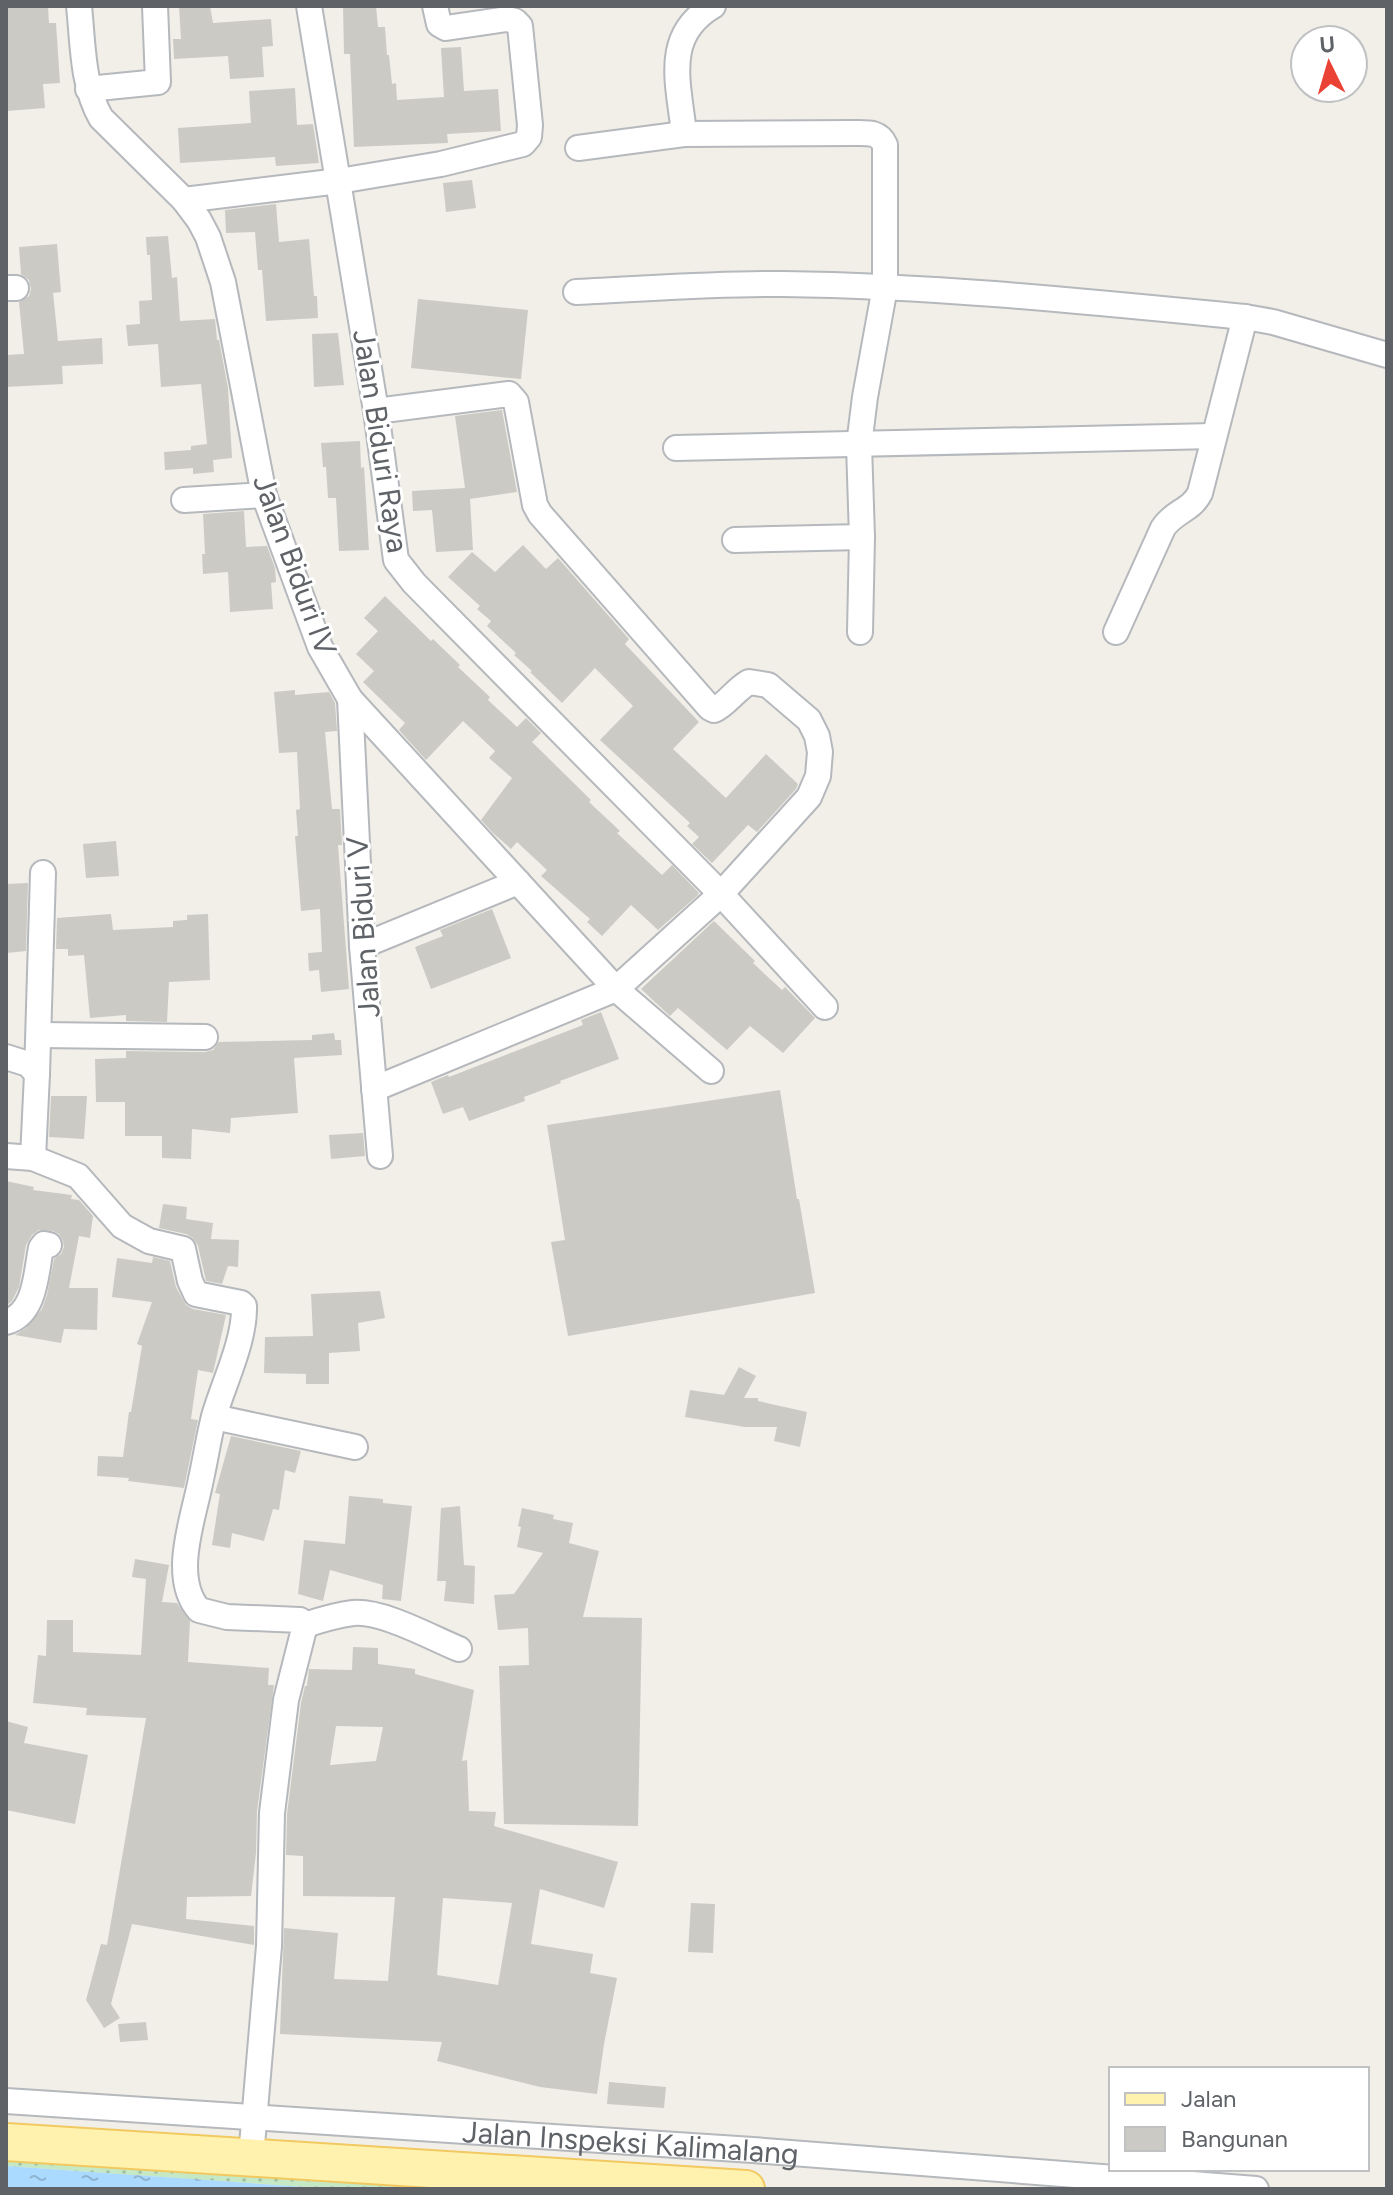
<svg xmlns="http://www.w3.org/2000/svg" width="1393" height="2195" viewBox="0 0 1393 2195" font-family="Figtree,sans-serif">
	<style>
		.grass { fill: url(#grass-dots) }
		.water { fill: url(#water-ripples) }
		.building { fill: #cccac5; fill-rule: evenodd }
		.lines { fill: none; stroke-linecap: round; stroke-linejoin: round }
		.minor-casing { stroke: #b5b8bc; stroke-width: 28 }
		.primary-casing { stroke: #f2c960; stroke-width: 40 }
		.minor { stroke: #fff; stroke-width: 24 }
		.primary { stroke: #fff2af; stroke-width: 36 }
		.labels { text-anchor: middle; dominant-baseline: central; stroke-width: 6; stroke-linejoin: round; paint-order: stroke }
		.street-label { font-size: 30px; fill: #5f6368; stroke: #fff }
	</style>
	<defs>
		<pattern id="grass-dots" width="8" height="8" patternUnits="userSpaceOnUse" patternTransform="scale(2)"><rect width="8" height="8" fill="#c5e8c5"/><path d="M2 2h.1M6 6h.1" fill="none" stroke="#a3c0a4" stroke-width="1.8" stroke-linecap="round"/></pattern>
		<pattern id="water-ripples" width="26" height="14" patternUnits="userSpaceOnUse" patternTransform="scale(2)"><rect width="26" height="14" fill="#aadaff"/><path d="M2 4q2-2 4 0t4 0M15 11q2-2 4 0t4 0" fill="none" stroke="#8eb4d2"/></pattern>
	</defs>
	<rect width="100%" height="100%" fill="#f1efe8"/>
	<path class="grass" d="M6,2142L746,2189H331L6,2166Z"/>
	<path class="water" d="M6,2166L305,2187L331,2189H6Z"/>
	<path class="building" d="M6,6H48L49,23H56L60,83L43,84L45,108L6,111Z
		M179,6H210L213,23L271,19L273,46L262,47L264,77L230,79L228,56L174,59L173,39H181Z
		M343,6H376L378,27H385L387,55H389L392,84L396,83L397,100L444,97L441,48L461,47L464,91L498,89L501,131L447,134L448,143L354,147L350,54H344Z
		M295,88L297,125L313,124L319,163L276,166L275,157L180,163L178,128L251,123L249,91Z
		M472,180L476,208L446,212L443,183Z
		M276,204L279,242L309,239L314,296H317L318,318L266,321L262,270H258L255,232L226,233L225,210Z
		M168,236L172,278L177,277L180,321L215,319L217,340H219L228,388L232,458L213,460L214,472L193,474V468L165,470L164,452L191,450V446L207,444L201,384L161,387L158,344L128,346L126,325L140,324L139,301L152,300L150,255H147L146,237Z
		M57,244L61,292L53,293L58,341L102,338L103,364L62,366L63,384L6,387V355L24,354L19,302L29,296L31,289L29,280L21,274L19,247Z
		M418,299L528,310L521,379L411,368Z
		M338,333L344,385L314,387L312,334Z
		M502,410L517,492L470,499L473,550L436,552L432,510L413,511L412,491L465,488L455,416Z
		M360,441L361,468L364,467L369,550L339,551L336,498H328L326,467H323L321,443Z
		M244,511L246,547L267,546L275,568L276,582L271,583L273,609L230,612L228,572L203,574L202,554H205L203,514Z
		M523,545L546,569L558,558L629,639L625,644L699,722L673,749L726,798L766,754L798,784L796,789L757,832L748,825L712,863L692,844L699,837L687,826L690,823L600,740L633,706L595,668L562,703L530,672L532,671L514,655L516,653L487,626L491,621L477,609L480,606L448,577L472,552L495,572Z
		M385,596L431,641L433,639L460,665L458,667L490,697L488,700L517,727L526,718L541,733L532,742L591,800L589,802L620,831L617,833L662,875L672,865L699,893L697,896L658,930L631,905L602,936L587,922L590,919L541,876L547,870L517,842L511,849L493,833L481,820L512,778L489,758L495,751L463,721L426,760L399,730L405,723L363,682L374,671L356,654L378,631L364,618Z
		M295,690V695L329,692L335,703L337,731L325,732L332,809H340L342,845H338L349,989L321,992L319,970L309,971L308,953L322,952L320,909L301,911L295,836H298L296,810L300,809L297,752L279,753L274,692Z
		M116,841L119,876L86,878L83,844Z
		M28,883L26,951L7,953L6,884Z
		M492,909L511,958L431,989L415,947L443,936L440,930Z
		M111,914L113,930L173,927V921L187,920V915L208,914L210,980L169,982L167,1022L126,1021V1015L90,1018L84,955L68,956V949H56L57,918Z
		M714,921L755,961L753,963L782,990L785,987L815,1018L783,1053L750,1026L727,1050L678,1008L670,1016L641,989Z
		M601,1012L619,1059L560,1081L561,1083L524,1097L525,1101L469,1121L463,1107L443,1114L431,1082L448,1075L449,1077L583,1025L581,1020Z
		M334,1033L335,1040H341L342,1055L294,1058L298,1113L231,1118L230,1133L192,1129L191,1159L162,1158V1136H125V1102H96L95,1059L126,1058V1051L205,1052L213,1050L219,1042L312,1040V1035Z
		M780,1090L797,1199H799L815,1293L568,1336L551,1242L565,1240L547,1125Z
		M51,1096H87L84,1139L49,1137Z
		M363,1133L365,1156L331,1159L329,1135Z
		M6,1181L34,1187L33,1190L72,1195L71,1199L79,1200L93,1216L90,1238L79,1236L69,1288H98L97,1330L64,1329L61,1343L15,1335L26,1328L42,1309L47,1295L54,1259L61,1254L64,1247L63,1241L59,1234L53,1231L39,1230L32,1235L26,1245L19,1287L12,1301L6,1306Z
		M163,1204L187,1207L186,1219L213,1223L211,1239L239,1240L238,1267L228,1266L222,1284L206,1281L198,1246L193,1238L186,1234L159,1228Z
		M153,1257L170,1261L176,1287L186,1305L193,1309L226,1315L213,1373L198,1370L191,1419L198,1420L184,1488L128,1481L129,1478L97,1476L98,1456L123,1457L129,1412H131L142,1346L137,1344L152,1302L112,1297L117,1258L152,1263Z
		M380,1291L385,1318L358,1323L360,1351L329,1353V1384H306V1374L264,1373L265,1337L313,1336L311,1294Z
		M739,1367L756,1376L744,1398H758V1401L807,1412L800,1447L774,1441L777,1427H745L685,1417L690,1390L724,1395Z
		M231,1436L301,1451L295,1473L285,1470L279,1510L273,1509L264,1541L232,1533L230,1548L212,1545L220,1494L215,1493Z
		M349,1496L383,1499V1503L412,1506L401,1601L382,1599L383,1585L330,1570L323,1601L298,1594L304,1540L345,1544Z
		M460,1506L464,1565L475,1566L474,1604L444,1601L446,1581H437L441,1508Z
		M522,1508L554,1515L553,1519L573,1523L569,1543L599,1551L583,1617L642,1618L638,1826L504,1824L499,1666L529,1665L528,1628L498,1630L494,1595L514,1594L543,1553L517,1547L521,1527L518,1526Z
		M135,1559L169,1565L162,1602L177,1603L190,1621L188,1662L269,1668L268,1685H274L257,1811L256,1853L251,1896L187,1897L186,1919L254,1926V1945L132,1924L111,2004L120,2018L104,2028L86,2000L101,1944L107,1945L146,1718L86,1715L87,1708L33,1703L38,1655L46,1656L47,1620H73V1652L141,1655L146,1579L132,1577Z
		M353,1647L378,1648V1664L415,1669V1674L474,1690L462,1761L467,1760L469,1811L496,1812L494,1826L618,1862L604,1908L540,1889L531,1944L593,1954L590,1973L617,1978L604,2044L597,2094L540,2087L437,2061L442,2042L280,2034L284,1928L338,1933L334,1979L388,1981L395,1897L303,1896V1856L286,1855L287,1814L301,1703L305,1686H307L309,1669L352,1670ZM336,1726L383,1727L376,1761L330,1765ZM443,1898L512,1903L498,1985L437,1975Z
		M6,1721L28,1727L24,1743L88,1755L75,1824L6,1810Z
		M691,1903L715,1904L713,1953L688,1952Z
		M146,2022L148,2040L120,2042L118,2024Z
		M609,2082L666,2087L664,2108L607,2104Z"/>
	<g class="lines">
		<defs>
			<g id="minor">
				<path d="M79,6C83,43 82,85 101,118L184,200L199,220L208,237L223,282L264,495L320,647L350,699L616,989L711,1071"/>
				<path d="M309,6L376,411L396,560L414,583L721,894L825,1007"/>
				<path d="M88,89L158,82L155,6"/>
				<path d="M684,134C679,84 662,36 713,6"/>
				<path d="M578,148L684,134L852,133C867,133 879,131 885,145V287L865,397L859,445L862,537L860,632"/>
				<path d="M184,200L339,181L441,164L523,144L529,137L530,125L520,26L515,21L507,19L446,28L439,24L435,6"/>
				<path d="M6,288H16"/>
				<path d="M576,292C645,289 714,283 783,284C938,286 1091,302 1245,317L1273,322L1387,355"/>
				<path d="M676,448L1214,436"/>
				<path d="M184,500L264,495"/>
				<path d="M735,540L862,537"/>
				<path d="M1116,632L1163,528C1174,511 1191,511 1200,493L1245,317"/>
				<path d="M350,699L362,946L380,1156"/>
				<path d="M362,946L518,882"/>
				<path d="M40,1035L205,1037"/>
				<path d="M6,1057L28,1064L37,1074L33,1158"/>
				<path d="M37,1074L43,873"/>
				<path d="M374,1089L616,989L721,894L809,797L818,776L820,752L817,736L809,720L768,685L749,682C735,690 726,705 714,710L710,708L540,514L535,505L516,402L509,394L376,411"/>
				<path d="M6,1156L33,1158L78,1176L122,1226L149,1241L183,1249L190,1281L196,1294L241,1303L244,1306C245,1340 225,1380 215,1413C209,1434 206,1457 201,1479C194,1517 170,1577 199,1610L227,1617L300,1620L305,1625L286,1700L272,1813L269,1946L251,2157"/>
				<path d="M6,1322C36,1314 36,1272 41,1248L44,1244L49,1245"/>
				<path d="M214,1417L355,1447"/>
				<path d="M305,1625C320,1620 337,1615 353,1613C382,1610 432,1638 459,1649"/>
				<path id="s1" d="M6,2101L753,2150L1256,2189"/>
			</g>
			<path id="primary" d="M6,2142L746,2189"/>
		</defs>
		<use href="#minor" class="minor-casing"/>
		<use href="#primary" class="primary-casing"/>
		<use href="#minor" class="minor"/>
		<use href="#primary" class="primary"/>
	</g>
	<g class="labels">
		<g class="street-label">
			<text transform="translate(381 441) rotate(81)">Jalan Biduri Raya</text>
			<text transform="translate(295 565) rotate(70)">Jalan Biduri IV</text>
			<text transform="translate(363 927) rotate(-94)">Jalan Biduri V</text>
			<text stroke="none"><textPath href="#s1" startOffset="626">Jalan Inspeksi Kalimalang</textPath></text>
		</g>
	</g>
	<rect width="1393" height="2195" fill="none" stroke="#5f6368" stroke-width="16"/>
	<rect x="1109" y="2067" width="260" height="104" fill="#ffffff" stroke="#bfc1c3" stroke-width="2"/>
	<rect x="1125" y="2093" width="40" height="12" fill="#fff2af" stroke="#bfc1c3" stroke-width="2"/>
	<text x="1181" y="2107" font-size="24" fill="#5f6368">Jalan</text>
	<rect x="1125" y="2127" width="40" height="24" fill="#cccac5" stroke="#bfc1c3" stroke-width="2"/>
	<text x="1181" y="2147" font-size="24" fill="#5f6368">Bangunan</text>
	<g transform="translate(1329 64) rotate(355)"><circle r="38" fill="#ffffff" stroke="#bfc1c3" stroke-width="2"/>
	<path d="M0-6L14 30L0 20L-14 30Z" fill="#ea4335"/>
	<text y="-12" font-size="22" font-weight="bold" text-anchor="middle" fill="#5f6368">U</text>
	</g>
</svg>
